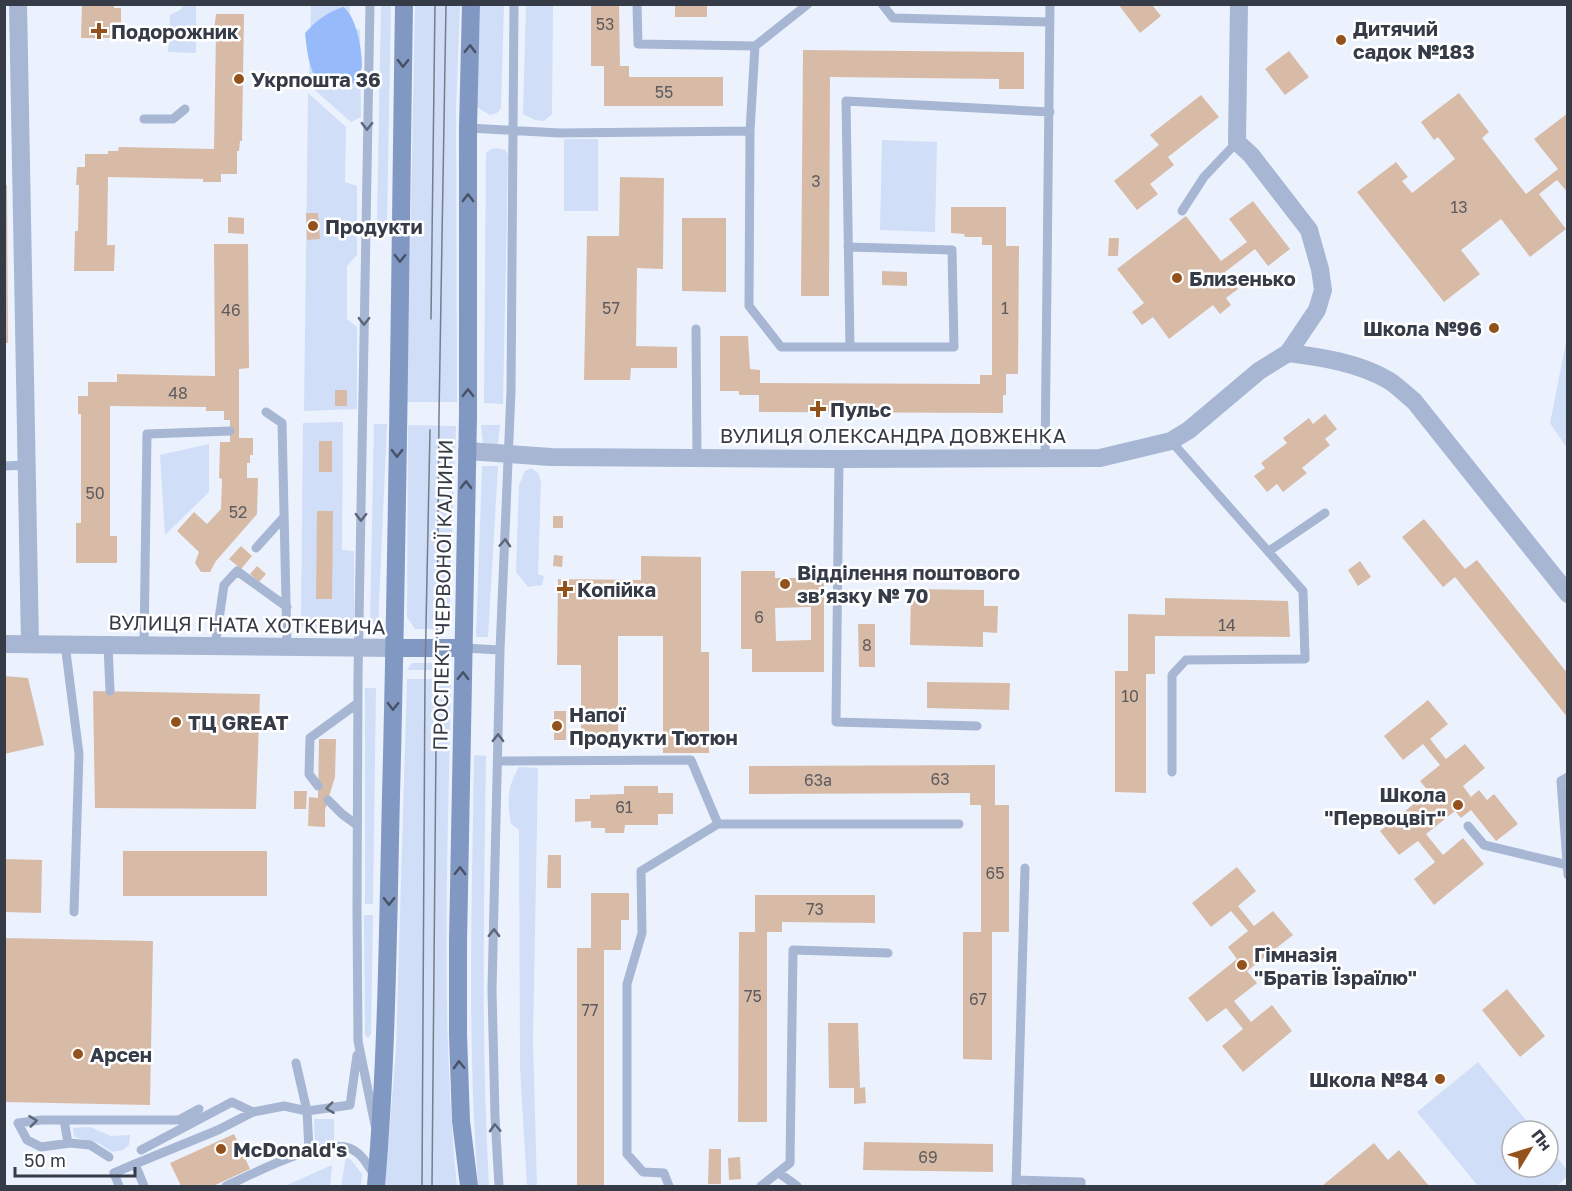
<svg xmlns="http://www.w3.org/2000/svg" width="1572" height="1191" viewBox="0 0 1572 1191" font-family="'Golos Text',sans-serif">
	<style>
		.green { fill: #d0def8 }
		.forest { fill: #97bafa }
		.building { fill: #d8bba7; fill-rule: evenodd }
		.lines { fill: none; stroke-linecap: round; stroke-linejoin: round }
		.service { stroke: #a6b6d3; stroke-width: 9 }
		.minor { stroke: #a6b6d3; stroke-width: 18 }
		.tertiary { stroke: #a6b6d3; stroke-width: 18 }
		.secondary { stroke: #8198c2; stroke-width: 18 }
		.tram { stroke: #777d89; stroke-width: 1.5 }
		.oneway { stroke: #485266 }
		.oneway2 { stroke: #5d6678 }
		.poi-dot { fill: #93521c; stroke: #fff; stroke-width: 2 }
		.labels { text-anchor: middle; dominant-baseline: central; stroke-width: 5; stroke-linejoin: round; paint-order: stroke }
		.number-label { font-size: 16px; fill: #5e5b5f }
		.poi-label { font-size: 20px; font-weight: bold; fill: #353b47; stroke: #fff; text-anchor: start }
		.street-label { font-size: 20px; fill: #353b47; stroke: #fff }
	</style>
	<rect width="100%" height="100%" fill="#ebf2fe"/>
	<path class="green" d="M184,5H196V53L168,52L170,15L180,10Z
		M311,5H350L349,27L360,30L361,117L351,122L309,85Z
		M381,5H391L387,222H377Z
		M415,5H460L456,111L457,402H407Z
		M480,5H504L501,108L497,113L490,115L477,107Z
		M526,5H553L552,114L544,121L535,120L523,114Z
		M308,93L346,127L345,182L357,186V255L347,266V319L357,327V409L304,411Z
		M564,139H598V211H564Z
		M882,140L937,142L935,232L880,230Z
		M498,148L505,150L508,154L503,404L484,403L486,153L491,149Z
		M1567,337V448L1550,423Z
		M343,422L342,550L354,551V628L301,627L303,423Z
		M374,424H387L378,626L370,622Z
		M408,425L456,426L449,622L444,629H415L407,617Z
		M481,425H500L498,444L483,445Z
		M209,444V492L165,535L160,455Z
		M482,466H498L488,637H476Z
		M531,468L538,473L541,481L538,574L544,576L542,585L528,587L516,572L519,485L525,471Z
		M412,663H442L450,670H407Z
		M407,679H451C448,848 440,1018 457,1186H385L396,1048Z
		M365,688H376L373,904H365Z
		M474,755L486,756C484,900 481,1043 489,1186H478C467,1043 472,899 474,755Z
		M519,767L538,768L533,1041L537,1186H527L520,1067L519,830L511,824C507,802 507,787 519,767Z
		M364,915H373L371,1034L368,1038L365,1035Z
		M1478,1062L1535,1131H1512V1167H1548V1146L1567,1170V1177L1557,1186H1478L1417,1112Z
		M314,1119H334V1143H315Z
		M90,1127L111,1136L130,1135L129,1145L123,1150L112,1152L100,1144L74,1137L73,1128Z
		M346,1157L351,1160L362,1174L361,1186H341Z
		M332,1165L330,1186H285Z"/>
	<path class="forest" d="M343,7C356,15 362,49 362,65C362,71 358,77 356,83L323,87C309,75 307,50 305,33C317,20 326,13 343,7Z"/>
	<path class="building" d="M82,4H114V8H121V38H81Z
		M591,4H619L620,66H629V77H723V106H604V66H591Z
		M675,4H707V17H675Z
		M1118,4H1154L1153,6L1161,16L1140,33Z
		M216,14H244L242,141H240L239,151H237V174H221V182H203V179L108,177L107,245H115L114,271H74L75,231H78L79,185H76L77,167H85V154H108V151H118L119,147L214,149L216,31H214Z
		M803,50L1024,52V89H999V79L830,77L829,296H801Z
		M1289,51L1309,77L1285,95L1265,69Z
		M1459,93L1489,132L1482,138L1526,194L1558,169L1534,139L1568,113V193L1557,180L1539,194L1566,229L1530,257L1501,219L1461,250L1480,274L1444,302L1357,192L1396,162L1408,177L1402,181L1412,193L1455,159L1438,137L1434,140L1421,122Z
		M1201,95L1219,117L1168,157L1174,165L1150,184L1158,194L1137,210L1114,181L1159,145L1150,135Z
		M620,177L664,178L663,269L637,268L636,346L677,347V368H631L630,380H584L587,236H619Z
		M4,185H7L8,343H4Z
		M1253,201L1290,249L1268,266L1255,249L1225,272L1238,289L1226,298L1231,305L1220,314L1213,305L1169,339L1153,317L1142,325L1132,312L1144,303L1117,269L1186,216L1221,261L1247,242L1229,219Z
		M951,207H1006V246H1019L1018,374H1006V395H1003V413L759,412V395H739V391H720V336H748L750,369L760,370V383L980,384V375H992V245H982V237H965L964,234L951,233Z
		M306,213H318L320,239L307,240Z
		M228,217L244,218V234L228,233Z
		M682,218H726V292L682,291Z
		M1109,238H1119L1118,256H1108Z
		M214,244H248L249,368L239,369V438H253V455H250V463H247V478H258L257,514L216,561L210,572H201L195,563L199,552L177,531L194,512L207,524L221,509L222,479L219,478L220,442H230V420H224V411H206V407L110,406V536H117V563H76V523H81V414H78V396H88V382H117V374L215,376Z
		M882,271L907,272V286L882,285Z
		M335,390H347V406H335Z
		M1325,414L1337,429L1325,439L1330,445L1302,468L1307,473L1283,492L1277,484L1267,492L1254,476L1265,468L1261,463L1287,443L1283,438L1309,418L1313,424Z
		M319,441H332V472H319Z
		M317,511H333L332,599H316Z
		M553,516H563V528H553Z
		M1424,519L1465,569L1477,560L1568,674V718L1455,577L1443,587L1402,537Z
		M241,546L252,556L241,569L229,559Z
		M554,555L563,556L562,567L553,566Z
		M641,556L701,557V652H709V753H663V636H618V733H609V739H588V732H581V665H557L558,579L641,580Z
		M1360,561L1371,577L1358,586L1348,570Z
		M257,566L266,574L259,582L250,574Z
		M741,571H775V578H824V672H752V649H741ZM811,607V640L776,641L775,608Z
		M911,589L984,590V606H998L997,633L983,632V647L910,645Z
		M1165,598L1288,601L1290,637L1155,636V674H1146V793L1115,792V671H1128V614L1165,615Z
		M858,624H875V667H859Z
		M4,676L28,678L44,745L4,754Z
		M927,682L1010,683L1009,710L927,708Z
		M93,691L260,694L256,809L95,808Z
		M1428,700L1448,724L1430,739L1446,759L1465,744L1485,768L1463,786L1471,797L1479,790L1487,800L1494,794L1518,824L1496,841L1471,810L1461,818L1455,811L1426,834L1443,855L1463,838L1484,864L1434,905L1414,879L1435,862L1418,841L1399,855L1380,831L1429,792L1420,781L1440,765L1423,744L1403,760L1384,736Z
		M554,711H566V740H554Z
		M319,739H336L335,777L325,810V827L308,826L309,797L318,798Z
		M995,765V805H1009V932H992V1060L963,1059V932H981V805H970V793L749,794V766Z
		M624,786H658V793H673V814H658V825H625L624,833H605V828H591V821L575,822V799H590V795L624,794Z
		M294,791H307L306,809H294Z
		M123,851H267V896H123Z
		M548,855H561V888H547Z
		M4,859L42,860L41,913L4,912Z
		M1237,867L1256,891L1238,906L1254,926L1273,911L1293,935L1247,971L1257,983L1234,1001L1251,1022L1272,1005L1292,1031L1243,1072L1222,1046L1243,1029L1226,1008L1207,1022L1188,998L1237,959L1228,947L1248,931L1231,911L1211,927L1192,903Z
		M591,893H629V920H621V950H604V1186H577V948H591Z
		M755,895H875V923L782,922V932H767V1122H738L739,932H755Z
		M5,938L153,941L150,1105L5,1102Z
		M1507,989L1545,1036L1520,1057L1482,1010Z
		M828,1023H858L860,1088L865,1087L866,1103L854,1104V1088H829Z
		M234,1134L250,1169L213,1186H181L170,1163Z
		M864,1142L993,1144V1172L863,1170Z
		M1374,1143L1388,1160L1399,1150L1429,1186H1322Z
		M709,1149H721V1184H708Z
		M740,1157L741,1179L729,1180L728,1158Z"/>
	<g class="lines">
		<path class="service" d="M370,4L358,676L357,910L358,1041L375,1125
			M637,4L638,44L755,46L808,4
			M882,4L893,18L1050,22
			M755,46L750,131L749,306L781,347H954L952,250L848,247
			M144,119H173L185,109
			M468,128L560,133L750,131
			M1182,211L1204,177L1237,142
			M696,329L697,457
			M850,347L846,101L1050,112
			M266,412L282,423L287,646
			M1171,441L1303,591L1305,659L1186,660L1172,675V772
			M839,459L836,722L977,726
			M1045,459L1050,4
			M4,466L28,465
			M256,548L284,517
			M1269,551L1325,513
			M65,644L79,754L74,912
			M108,645L110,691
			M144,645L147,434L230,431
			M215,646L224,585L237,571L287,607
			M464,648L500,650
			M498,761L691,760L718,824H959
			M1568,777L1561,781L1568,875
			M318,786L309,774L310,738L358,703
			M328,800L342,814L357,825
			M1468,826L1484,845L1568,865
			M296,1063L307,1111L309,1150
			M64,1120L68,1143
			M141,1150L232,1102L253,1112
			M109,1157L90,1145L70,1143L41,1147L27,1140L18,1123L41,1120H179L199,1109
			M779,1173L797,1186
			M1016,1180L1081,1182V1186
			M119,1186L114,1173L135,1164
			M144,1186L135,1164L218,1130L253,1112L284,1106L307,1111L350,1105L357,1055
			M226,1186C253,1174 321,1138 349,1148C362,1153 367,1164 374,1175
			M499,1186L495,1117L492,990L500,650L511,391L514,4
			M669,1186L664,1173L643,1172L627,1154V984L642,933L641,871L718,824
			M761,1186L790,1163L793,950L888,953
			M1016,1186L1025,868"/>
		<path class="minor" d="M18,4L30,644
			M1288,353C1321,357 1359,363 1388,380C1398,386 1406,395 1414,401L1568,594
			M467,451L551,457L839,459L1100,458L1171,441L1189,430L1259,371L1288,353L1317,310L1323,290L1320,269L1309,230L1251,155L1237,142L1239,4"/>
		<path class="tertiary" d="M4,644L396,648"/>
		<path class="secondary" d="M396,648H464
			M376,1186C387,1056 388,925 391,795C398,531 400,268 404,4
			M469,1186L461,1121L458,1034V942L468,416V128L471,4"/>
		<path class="tram" d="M431,319L435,4
			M422,1186L425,675L430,430
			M432,1186L439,415L446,4"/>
	</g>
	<defs><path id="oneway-chevron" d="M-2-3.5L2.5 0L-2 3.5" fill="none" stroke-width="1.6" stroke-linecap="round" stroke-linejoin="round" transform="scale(1.5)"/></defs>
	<g class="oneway">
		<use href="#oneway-chevron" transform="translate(470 49) rotate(-89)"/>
		<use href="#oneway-chevron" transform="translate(403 63) rotate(91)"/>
		<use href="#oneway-chevron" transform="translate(468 198) rotate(-90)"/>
		<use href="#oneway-chevron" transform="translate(400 258) rotate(91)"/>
		<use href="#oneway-chevron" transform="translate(468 393) rotate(-90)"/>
		<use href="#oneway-chevron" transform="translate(397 453) rotate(90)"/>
		<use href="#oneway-chevron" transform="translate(466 485) rotate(-89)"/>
		<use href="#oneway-chevron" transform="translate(463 676) rotate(-89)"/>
		<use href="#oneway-chevron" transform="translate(393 706) rotate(91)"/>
		<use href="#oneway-chevron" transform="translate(460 871) rotate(-89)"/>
		<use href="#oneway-chevron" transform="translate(389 901) rotate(91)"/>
		<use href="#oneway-chevron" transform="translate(459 1065) rotate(-92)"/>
	</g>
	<g class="oneway2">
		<use href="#oneway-chevron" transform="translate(367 126) rotate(91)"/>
		<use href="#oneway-chevron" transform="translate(364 321) rotate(91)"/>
		<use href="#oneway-chevron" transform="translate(361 517) rotate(91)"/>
		<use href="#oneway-chevron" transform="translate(505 543) rotate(-87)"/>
		<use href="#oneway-chevron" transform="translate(498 738) rotate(-89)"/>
		<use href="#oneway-chevron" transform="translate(494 933) rotate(-89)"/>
		<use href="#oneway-chevron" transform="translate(330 1108) rotate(173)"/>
		<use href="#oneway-chevron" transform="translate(33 1121) rotate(-7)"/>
		<use href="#oneway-chevron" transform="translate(495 1128) rotate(-93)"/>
	</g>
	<g class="poi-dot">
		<path d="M96 22h6v6h6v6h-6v6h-6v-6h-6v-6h6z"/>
		<circle cx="1341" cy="40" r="6"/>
		<circle cx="239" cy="79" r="6"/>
		<circle cx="313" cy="226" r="6"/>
		<circle cx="1177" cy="278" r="6"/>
		<circle cx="1494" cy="328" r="6"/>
		<path d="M815 400h6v6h6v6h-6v6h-6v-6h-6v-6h6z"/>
		<circle cx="785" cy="584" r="6"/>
		<path d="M562 580h6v6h6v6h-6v6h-6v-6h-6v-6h6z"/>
		<circle cx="176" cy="722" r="6"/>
		<circle cx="557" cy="726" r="6"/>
		<circle cx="1458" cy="805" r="6"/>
		<circle cx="1242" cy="965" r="6"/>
		<circle cx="78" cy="1054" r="6"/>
		<circle cx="1440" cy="1079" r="6"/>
		<circle cx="221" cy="1149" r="6"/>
	</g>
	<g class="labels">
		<g class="number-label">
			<text x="605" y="24">53</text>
			<text x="664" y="92">55</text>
			<text x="816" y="181">3</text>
			<text x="1459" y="207">13</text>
			<text x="611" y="308">57</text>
			<text x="1005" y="308">1</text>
			<text x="231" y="310">46</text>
			<text x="178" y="393">48</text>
			<text x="95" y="493">50</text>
			<text x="238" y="512">52</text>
			<text x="759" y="617">6</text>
			<text x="1227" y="625">14</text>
			<text x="867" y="645">8</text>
			<text x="1130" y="696">10</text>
			<text x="940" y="779">63</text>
			<text x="818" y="780">63а</text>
			<text x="624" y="807">61</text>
			<text x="995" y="873">65</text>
			<text x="815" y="909">73</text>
			<text x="753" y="996">75</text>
			<text x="978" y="999">67</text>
			<text x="590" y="1010">77</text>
			<text x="928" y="1157">69</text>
		</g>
		<g class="poi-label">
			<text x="1353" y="28">Дитячий<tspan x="1353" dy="23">садок №183</tspan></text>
			<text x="111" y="31">Подорожник</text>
			<text x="251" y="79">Укрпошта 36</text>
			<text x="325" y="226">Продукти</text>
			<text x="1189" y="278">Близенько</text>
			<text x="1482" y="328" text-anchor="end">Школа №96</text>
			<text x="830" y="409">Пульс</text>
			<text x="797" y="572">Відділення поштового<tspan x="797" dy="23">зв’язку № 70</tspan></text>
			<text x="577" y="589">Копійка</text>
			<text x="569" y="714">Напої<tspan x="569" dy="23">Продукти Тютюн</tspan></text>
			<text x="188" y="722">ТЦ GREAT</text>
			<text x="1446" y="794" text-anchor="end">Школа<tspan x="1446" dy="23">"Первоцвіт"</tspan></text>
			<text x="1254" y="954">Гімназія<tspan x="1254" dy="23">"Братів Їзраїлю"</tspan></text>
			<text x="90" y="1054">Арсен</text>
			<text x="1428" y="1079" text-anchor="end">Школа №84</text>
			<text x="233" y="1149">McDonald's</text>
		</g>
		<g class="street-label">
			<text x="893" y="435">ВУЛИЦЯ ОЛЕКСАНДРА ДОВЖЕНКА</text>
			<text transform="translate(442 595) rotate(-89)">ПРОСПЕКТ ЧЕРВОНОЇ КАЛИНИ</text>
			<text transform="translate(247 624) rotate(1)">ВУЛИЦЯ ГНАТА ХОТКЕВИЧА</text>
		</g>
	</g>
	<rect width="1572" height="1191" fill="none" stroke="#353b47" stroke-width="12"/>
	<g transform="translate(1530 1149) rotate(52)"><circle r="28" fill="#ffffff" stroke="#aeb1b5" stroke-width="1.5"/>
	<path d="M0-4.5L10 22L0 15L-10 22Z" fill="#93521c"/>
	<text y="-9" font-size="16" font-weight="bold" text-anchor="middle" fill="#353b47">Пн</text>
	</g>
	<path d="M15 1167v9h120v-9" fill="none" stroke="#353b47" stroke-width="3"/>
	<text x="24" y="1167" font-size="18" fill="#353b47" stroke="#ffffff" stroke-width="4.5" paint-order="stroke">50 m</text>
</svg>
